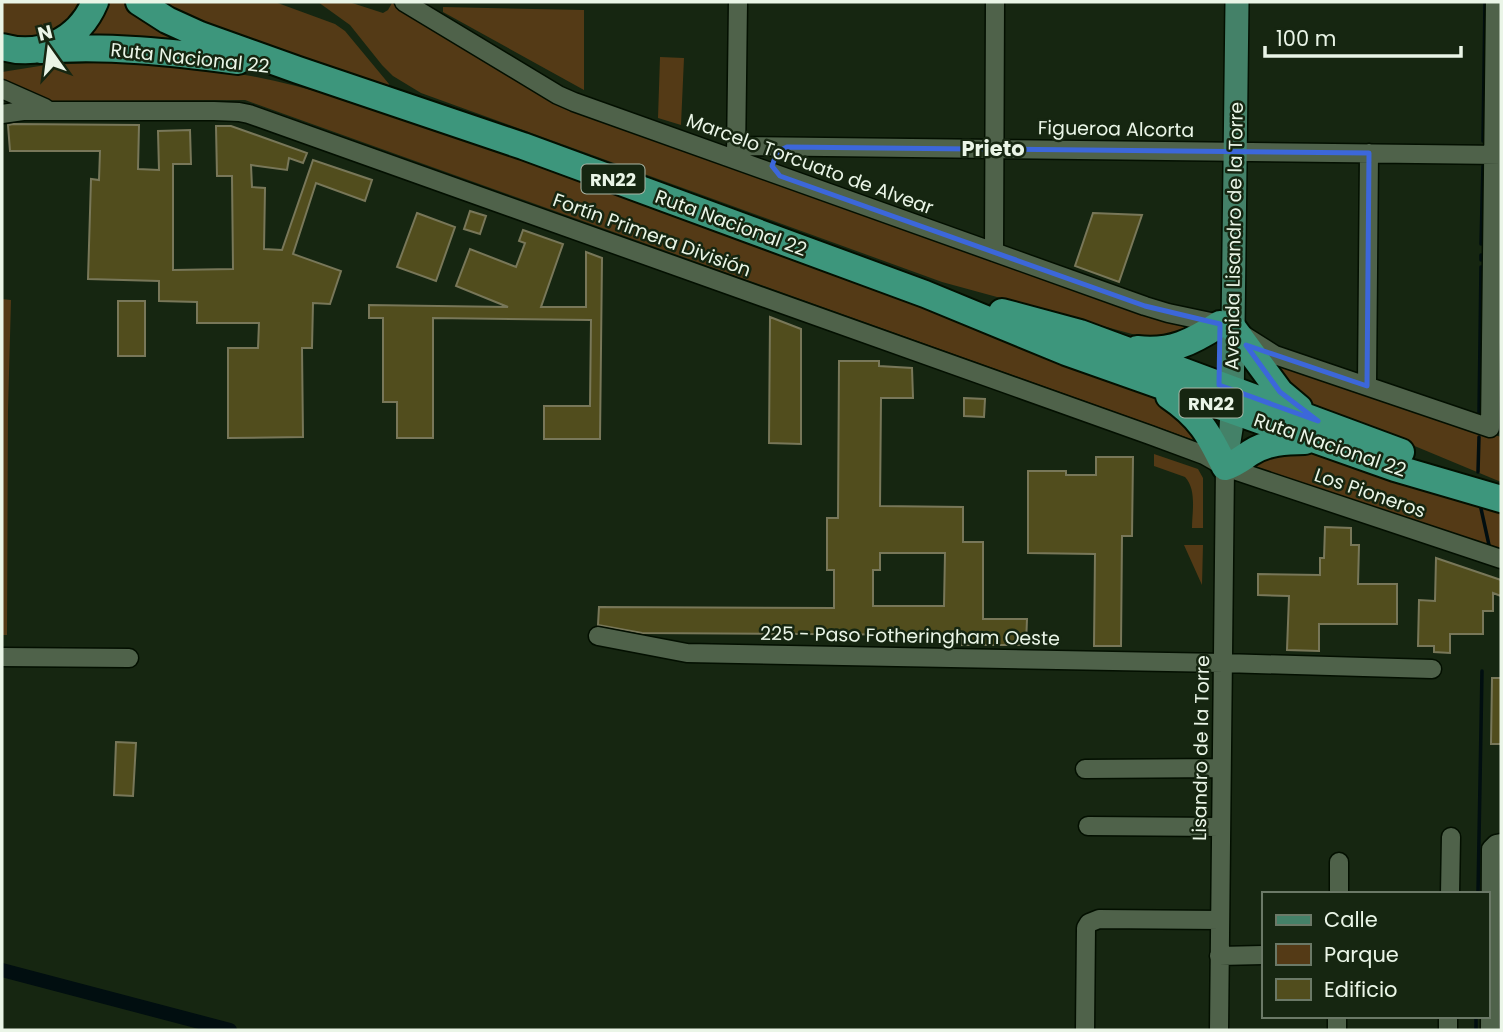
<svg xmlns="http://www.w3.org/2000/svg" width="1503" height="1032" viewBox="0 0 1503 1032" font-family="Poppins,sans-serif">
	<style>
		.green { fill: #543a16 }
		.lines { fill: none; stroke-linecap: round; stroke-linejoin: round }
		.stream { stroke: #010e10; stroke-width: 3.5 }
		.canal { stroke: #010e10; stroke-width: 14 }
		.building { fill: #514d1d; stroke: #787759; stroke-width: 2; fill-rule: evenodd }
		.minor-casing { stroke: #030f00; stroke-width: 21 }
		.major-casing { stroke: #030f00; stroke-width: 26 }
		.highway-casing { stroke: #030f00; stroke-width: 30 }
		.minor { stroke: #4f624a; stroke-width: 18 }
		.major { stroke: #448168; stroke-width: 23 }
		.highway { stroke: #3d967c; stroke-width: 26 }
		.marked { fill: none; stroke: #3c67da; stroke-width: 5; stroke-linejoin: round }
		.labels { text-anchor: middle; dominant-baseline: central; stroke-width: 5; stroke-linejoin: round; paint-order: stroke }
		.shield { fill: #162611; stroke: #aab7a7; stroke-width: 2 }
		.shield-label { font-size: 18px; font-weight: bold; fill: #eaf5e7 }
		.street-label { font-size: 19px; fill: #eaf5e7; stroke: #162611 }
		.neighbourhood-label { font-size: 21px; font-weight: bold; fill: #eaf5e7; stroke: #162611 }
	</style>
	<rect width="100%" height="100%" fill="#162611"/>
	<path class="green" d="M2,2H81C79,6 76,12 73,16C55,39 27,42 2,35Z
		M104,2H124L138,12L232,54L85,35Z
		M154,2H275L335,24L345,31L389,84L390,89L289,58Z
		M318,2H349L383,13L388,10L392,3L553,100L567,106L1188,328L1184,336L1143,337L942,282L421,93L393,76L382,65L350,25Z
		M443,7L584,10V90L443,12Z
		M660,57L684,58L681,125L658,118Z
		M118,62C162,65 207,68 251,76C306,87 359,103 412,120L959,317L1167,404L1208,445L245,100L41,101L2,85V72L46,65Z
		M2,299L11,300L8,410L7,635H2Z
		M1271,358L1501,437V482L1297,397Z
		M1293,451L1317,453L1487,501L1501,516V554L1250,469L1273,456Z
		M1154,454L1198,469L1203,478V528H1192C1192,512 1197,490 1185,477L1154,466Z
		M1184,545H1203L1202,585Z"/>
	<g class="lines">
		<path class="stream" d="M1483,141L1485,2
			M1481,244L1483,166
			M1481,260V255
			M1479,414L1481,267
			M1478,472L1479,437
			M1480,504L1489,545
			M1478,894L1482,671
			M1476,1030V1016"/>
		<path class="canal" d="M2,970L230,1030"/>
	</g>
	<path class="building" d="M13,124L139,125L138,169L159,170L158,131L190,130L191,164H173V270L233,269L232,176H217L216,126H231L307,153L303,163L289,158L287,170L251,165L252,187L265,188L264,249L282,250L313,160L372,180L365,201L316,183L293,254L341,271L330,304L313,303L312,348H302L303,437L228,438V348H258L259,323H197V302L159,301V281L88,279L91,179L99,180L100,151H10L8,125Z
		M470,211L486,216L480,234L464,229Z
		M417,213L455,227L436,281L397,267Z
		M1093,213L1142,215L1119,282L1075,266Z
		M523,230L563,244L541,307H586V252L602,258L600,439H544V406H590L591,320L433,318V438H397V402H383V318H369V305L508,307L456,286L470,249L516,267L525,243L519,241Z
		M118,301H145V356H118Z
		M770,317L801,329V444L769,443Z
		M839,361H879V366L912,368L913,398H881L880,506L963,507V542H983V619H1027L1026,645H962V635L642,633L598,625L599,607L834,608V570H827V518H838ZM880,553H945L944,606H873V570H880Z
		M964,398L985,399L984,417L964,416Z
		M1096,457H1133L1132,536H1122L1121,646H1094L1095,554L1028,553V471H1066V475H1096Z
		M1325,527L1351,528V545H1359L1358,584H1397V624H1319V651L1287,650L1289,596L1258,595V574L1320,575V558H1324Z
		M1436,558L1501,580V596L1493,593V611H1483V634H1450V653L1434,652V646H1418L1419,600L1435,601Z
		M1492,678H1501V744H1491Z
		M116,742L136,743L133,796L114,795Z"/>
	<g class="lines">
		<defs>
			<path id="minor" d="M404,2L558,95L574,102L1145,306L1168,313L1220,324
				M2,89L45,108
				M2,114L23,111H214L239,112L249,114L1150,435L1204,455L1225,467L1501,559
				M736,146L1501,155
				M736,156L738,2
				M994,252L995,2
				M1245,336L1275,355L1490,428L1495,2
				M1367,386L1369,153
				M598,636L687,653L1223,663L1432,669
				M2,657L129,658
				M1085,769L1221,768
				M1088,826L1221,827
				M1339,894V862
				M1450,894L1451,837
				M1219,956L1263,955
				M1085,1030L1086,928L1089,923L1099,919L1220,920
				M1219,1030L1225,467
				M1337,1030V1016
				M1448,1030V1016
				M1490,1030L1491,849L1496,844L1501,843"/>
			<path id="major" d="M1225,467L1231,429L1232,411L1237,2"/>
			<path id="highway" d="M139,2L167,20L200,35L298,70L523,146L925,294L1066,352L1395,468L1501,499
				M2,47C42,58 79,40 95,2
				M40,50C107,45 172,52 238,61
				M1002,312L1080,333L1401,452
				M1233,328L1280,392L1299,408
				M1137,349C1171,353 1192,342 1220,324
				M1169,396C1200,417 1209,434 1225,467C1235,464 1241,459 1250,453C1267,442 1286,441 1305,441"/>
		</defs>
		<use href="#minor" class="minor-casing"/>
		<use href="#major" class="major-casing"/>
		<use href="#highway" class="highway-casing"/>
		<use href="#minor" class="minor"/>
		<use href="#major" class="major"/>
		<use href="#highway" class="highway"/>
	</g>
	<path class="marked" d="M787,147L1369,153L1367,386L1246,345L1280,392L1318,421L1219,385L1220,324L1145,306L780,176L772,166L777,152Z"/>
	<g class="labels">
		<g class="shield">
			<rect x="581.5" y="164.5" width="63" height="29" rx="5"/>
			<rect x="1179.5" y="388.5" width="63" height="29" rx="5"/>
		</g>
		<g class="shield-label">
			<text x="613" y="179">RN22</text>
			<text x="1211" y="403">RN22</text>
		</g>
		<g class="street-label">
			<text transform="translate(190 58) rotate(6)">Ruta Nacional 22</text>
			<text transform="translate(1116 129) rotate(1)">Figueroa Alcorta</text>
			<text transform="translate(810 164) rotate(20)">Marcelo Torcuato de Alvear</text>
			<text transform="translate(731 223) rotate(20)">Ruta Nacional 22</text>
			<text transform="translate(652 235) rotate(20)">Fortín Primera División</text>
			<text transform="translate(1234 236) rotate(-89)">Avenida Lisandro de la Torre</text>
			<text transform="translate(1330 445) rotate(19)">Ruta Nacional 22</text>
			<text transform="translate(1370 493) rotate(19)">Los Pioneros</text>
			<text transform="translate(910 636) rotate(1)">225 - Paso Fotheringham Oeste</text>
			<text transform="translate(1201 748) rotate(-89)">Lisandro de la Torre</text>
		</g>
		<g class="neighbourhood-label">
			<text x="993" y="148">Prieto</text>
		</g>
	</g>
	<rect width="1503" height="1032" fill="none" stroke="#eaf5e7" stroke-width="7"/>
	<rect x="1262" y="892" width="228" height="126" fill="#162611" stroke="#6b7967" stroke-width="2"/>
	<rect x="1276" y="915" width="35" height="10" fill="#448168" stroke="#6b7967" stroke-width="2"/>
	<text x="1324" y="927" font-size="21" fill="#eaf5e7">Calle</text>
	<rect x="1276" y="944" width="35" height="21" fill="#543a16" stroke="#6b7967" stroke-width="2"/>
	<text x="1324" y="962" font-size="21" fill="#eaf5e7">Parque</text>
	<rect x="1276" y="979" width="35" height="21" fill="#514d1d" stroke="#6b7967" stroke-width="2"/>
	<text x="1324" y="997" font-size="21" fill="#eaf5e7">Edificio</text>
	<g transform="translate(49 49) rotate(346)" stroke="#162611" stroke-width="5" paint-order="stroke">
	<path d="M0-5L12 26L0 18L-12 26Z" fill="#eaf5e7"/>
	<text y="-10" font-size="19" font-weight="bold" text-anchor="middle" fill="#eaf5e7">N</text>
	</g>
	<path d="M1265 46v10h196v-10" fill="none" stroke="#eaf5e7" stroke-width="3.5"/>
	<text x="1276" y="46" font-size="21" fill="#eaf5e7" stroke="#162611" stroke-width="5" paint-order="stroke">100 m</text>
</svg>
